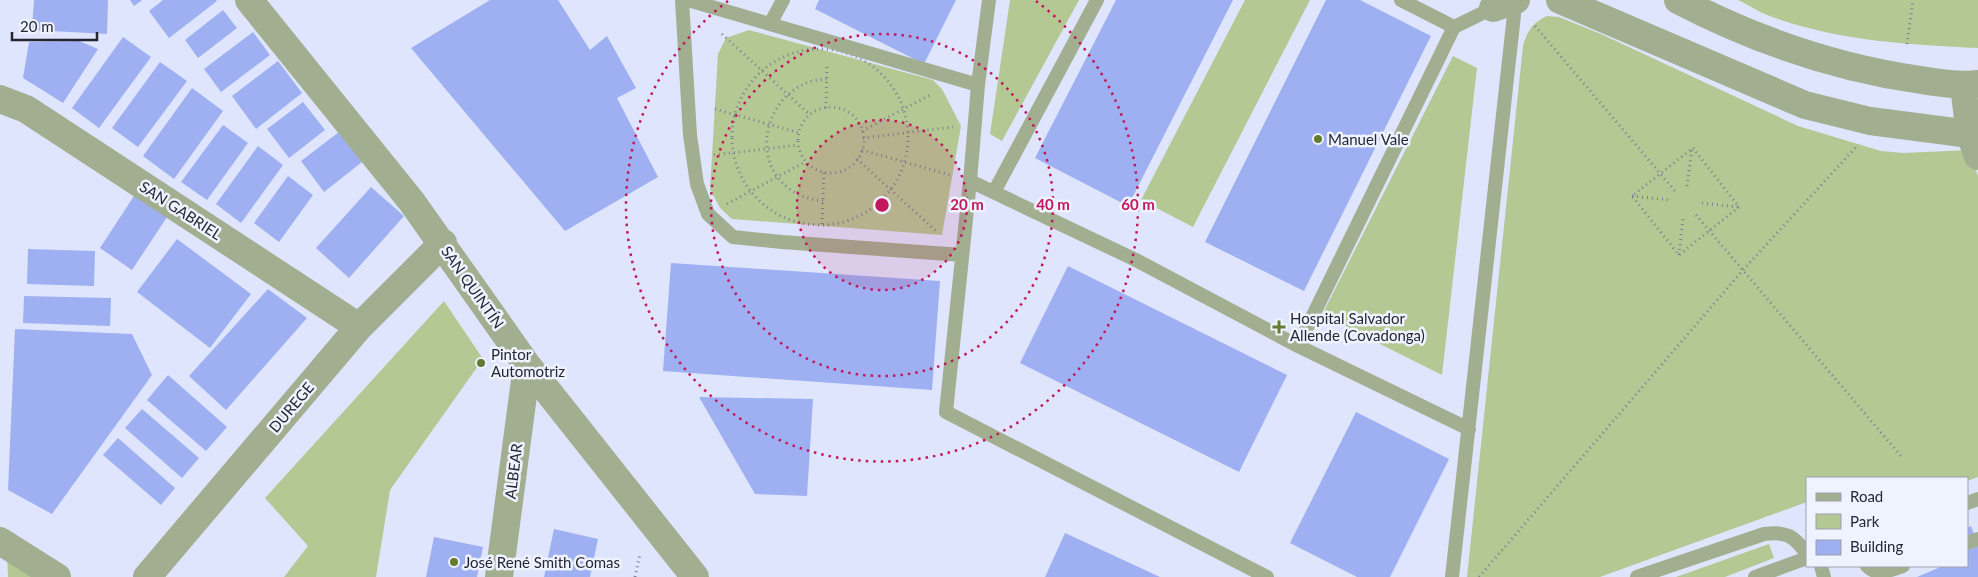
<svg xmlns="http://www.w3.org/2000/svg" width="1978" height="577" viewBox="0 0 1978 577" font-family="Lato,sans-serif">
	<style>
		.green { fill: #b4c894 }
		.building { fill: #9eb0f1 }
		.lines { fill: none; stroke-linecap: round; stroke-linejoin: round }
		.path { stroke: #7c8192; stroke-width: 3; stroke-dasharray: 1 4; stroke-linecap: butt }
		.lane { stroke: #a2ae90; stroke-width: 14 }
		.street { stroke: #a2ae90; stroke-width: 28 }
		.ring { fill: none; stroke: #c2185b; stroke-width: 2.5; stroke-dasharray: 2.5 5 }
		.poi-dot { fill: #627b2f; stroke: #eff3ff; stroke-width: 2 }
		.labels { text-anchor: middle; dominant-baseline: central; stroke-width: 5; stroke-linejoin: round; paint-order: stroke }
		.poi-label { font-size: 15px; fill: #242732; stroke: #eff3ff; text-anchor: start }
		.street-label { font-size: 15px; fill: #242732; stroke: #eff3ff }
		.centre { fill: #c2185b; stroke: #eff3ff; stroke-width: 2.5 }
		.ring-label { font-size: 15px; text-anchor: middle; font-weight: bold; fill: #c2185b; stroke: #eff3ff; stroke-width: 5; stroke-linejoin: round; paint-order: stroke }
	</style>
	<rect width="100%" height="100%" fill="#dee5fd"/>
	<path class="green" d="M1010,0H1079L1002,141L990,134Z
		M1245,0H1310L1193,227L1141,200Z
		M1738,0H1978V48C1910,45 1840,41 1775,18C1762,14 1750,6 1738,0Z
		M1547,16L1559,17L1601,34L1798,126L1881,151L1903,153L1969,150L1978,176V477L1967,481V478H1807V502L1600,577H1467L1523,46C1527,31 1533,22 1547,16Z
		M749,30L933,80L942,89L961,126L942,235L732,219L720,208L710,189L718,54L726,38Z
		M1453,56L1477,68L1442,375L1322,315Z
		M444,301L483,359L390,490L376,577H284L308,546L265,498Z
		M1769,544L1774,558L1725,577H1676Z
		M7,554L42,577H8Z"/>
	<path class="building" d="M34,0H108L107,34L32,30Z
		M130,0H142L134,6Z
		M163,0H216L217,1L169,38L149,11Z
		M490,0H558L590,50L607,36L636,88L617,98L658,177L565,231L411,48Z
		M819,0H956L924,64L815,9Z
		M1116,0H1233L1128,206L1035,158Z
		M1326,0H1360L1431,36L1304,291L1205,242Z
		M223,10L237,28L198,58L185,40Z
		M253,32L270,55L221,92L204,69Z
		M123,37L151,57L99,128L72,108Z
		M79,41L98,49L63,103L23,78L29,42Z
		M278,61L302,93L256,129L232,96Z
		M160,62L187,81L138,147L112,128Z
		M192,88L223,111L174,179L143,156Z
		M303,102L325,130L289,158L267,129Z
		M223,125L248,143L207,200L181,182Z
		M339,132L362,162L324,192L301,161Z
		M258,146L283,165L241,223L216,204Z
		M288,176L313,195L279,242L254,223Z
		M371,187L404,216L349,278L316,248Z
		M134,196L167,217L132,270L100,248Z
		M177,239L251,294L210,348L137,292Z
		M28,249L95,251L94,286L27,284Z
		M671,263L940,281L932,390L663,371Z
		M1068,266L1287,375L1239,472L1020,363Z
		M268,289L307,318L226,410L189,376Z
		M24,296L111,298L110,326L23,323Z
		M15,329L132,334L152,375L52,514L8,490Z
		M168,375L227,427L206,451L147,400Z
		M699,397L813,399L807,496L755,494Z
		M142,409L199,458L182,478L125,428Z
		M1356,412L1449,459L1390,577H1357L1290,543Z
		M118,438L175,488L161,505L103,455Z
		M1971,526L1978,544V577H1917L1943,566H1967V528Z
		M554,529L598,539L590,577H544Z
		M1065,533L1160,577H1045Z
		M434,537L483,547L477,577H426Z"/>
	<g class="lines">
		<path class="path" d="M1535,26L1675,191
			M722,34L810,115
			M1907,44L1913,0
			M732 137a88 88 0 1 1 176 0a88 88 0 1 1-176 0Z
			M798 140a33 33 0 1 1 66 0a33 33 0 1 1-66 0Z
			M826,108L827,64
			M715,109L799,133
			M862,131L932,94
			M863,138L953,127
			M1693,148L1739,207L1679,255L1632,196Z
			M862,150L950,175
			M714,155L798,145
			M857,159L936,231
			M1687,186L1692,149
			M1632,196L1670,200
			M823,201C810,199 798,196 787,187C752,158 765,102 804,84C811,80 820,80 827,79
			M1702,203L1738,207
			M727,204L805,162
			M1696,215L1901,456
			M822,224L824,173
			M1679,255L1683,218
			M635,577L640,554
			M1479,577L1743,270L1857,146"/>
		<path class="lane" d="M682,0L690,135L697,184L708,214L733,237L782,242L962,255
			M688,0L978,85
			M989,0L978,85L970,181L946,412L1267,577
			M1401,0L1454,27
			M770,24L783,0
			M970,181L1136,260L1298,346L1469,429
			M994,192L1097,0
			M1298,346L1454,27L1493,8L1495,4
			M1967,503L1978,499
			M1967,543L1978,539
			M1821,566L1824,577
			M1867,566C1878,577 1890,570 1903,566
			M1452,577L1514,15L1513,1
			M1637,577L1764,534C1787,531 1794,536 1807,554
			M1755,577L1807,558"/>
		<path class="street" d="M249,0L412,202L527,365L695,577
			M1560,0L1805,105L1870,121L1970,134L1978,133
			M1678,0C1753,39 1837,68 1921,80C1940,83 1959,86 1978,84
			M1493,8L1516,0
			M1964,86L1970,134L1978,156
			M0,99L26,109L359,327
			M0,541L57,577
			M147,577L359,327L443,243
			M499,577L527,365"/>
	</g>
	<circle cx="882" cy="205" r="85" fill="#c2185b" fill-opacity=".12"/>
	<g class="ring">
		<circle cx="882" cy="205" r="85"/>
		<circle cx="882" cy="205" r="171"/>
		<path d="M1036 1A256 256 0 1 1 728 1"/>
	</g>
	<g class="poi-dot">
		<circle cx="1318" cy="139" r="5"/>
		<path d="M1276.5 319.5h5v5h5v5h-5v5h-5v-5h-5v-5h5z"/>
		<circle cx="481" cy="363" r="5"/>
		<circle cx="454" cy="562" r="5"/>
	</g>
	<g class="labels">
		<g class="poi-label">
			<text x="1328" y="139">Manuel Vale</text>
			<text x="1290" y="318">Hospital Salvador<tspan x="1290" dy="17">Allende (Covadonga)</tspan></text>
			<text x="491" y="354">Pintor<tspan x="491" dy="17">Automotriz</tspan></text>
			<text x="464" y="562">José René Smith Comas</text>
		</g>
		<g class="street-label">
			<text transform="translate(181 210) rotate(33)">SAN GABRIEL</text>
			<text transform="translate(473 287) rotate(55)">SAN QUINTÍN</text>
			<text transform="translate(291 407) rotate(-50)">DUREGE</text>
			<text transform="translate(513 471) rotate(-83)">ALBEAR</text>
		</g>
	</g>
	<circle cx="882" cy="205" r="8" class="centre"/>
	<g class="ring-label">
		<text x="967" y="210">20 m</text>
		<text x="1053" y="210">40 m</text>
		<text x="1138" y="210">60 m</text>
	</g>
	<rect x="1806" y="477" width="162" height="90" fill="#eff3ff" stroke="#9ea1ad"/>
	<rect x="1816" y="493" width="25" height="8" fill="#a2ae90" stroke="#9ea1ad"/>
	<text x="1850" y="502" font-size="15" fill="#242732">Road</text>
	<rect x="1816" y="514" width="25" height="15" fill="#b4c894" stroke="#9ea1ad"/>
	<text x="1850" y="527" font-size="15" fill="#242732">Park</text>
	<rect x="1816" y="540" width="25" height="15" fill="#9eb0f1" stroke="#9ea1ad"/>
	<text x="1850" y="552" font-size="15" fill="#242732">Building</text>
	<path d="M12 32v8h85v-8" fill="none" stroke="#242732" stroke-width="2.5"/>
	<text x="20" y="32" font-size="15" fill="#242732" stroke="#eff3ff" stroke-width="4" paint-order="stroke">20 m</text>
</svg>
